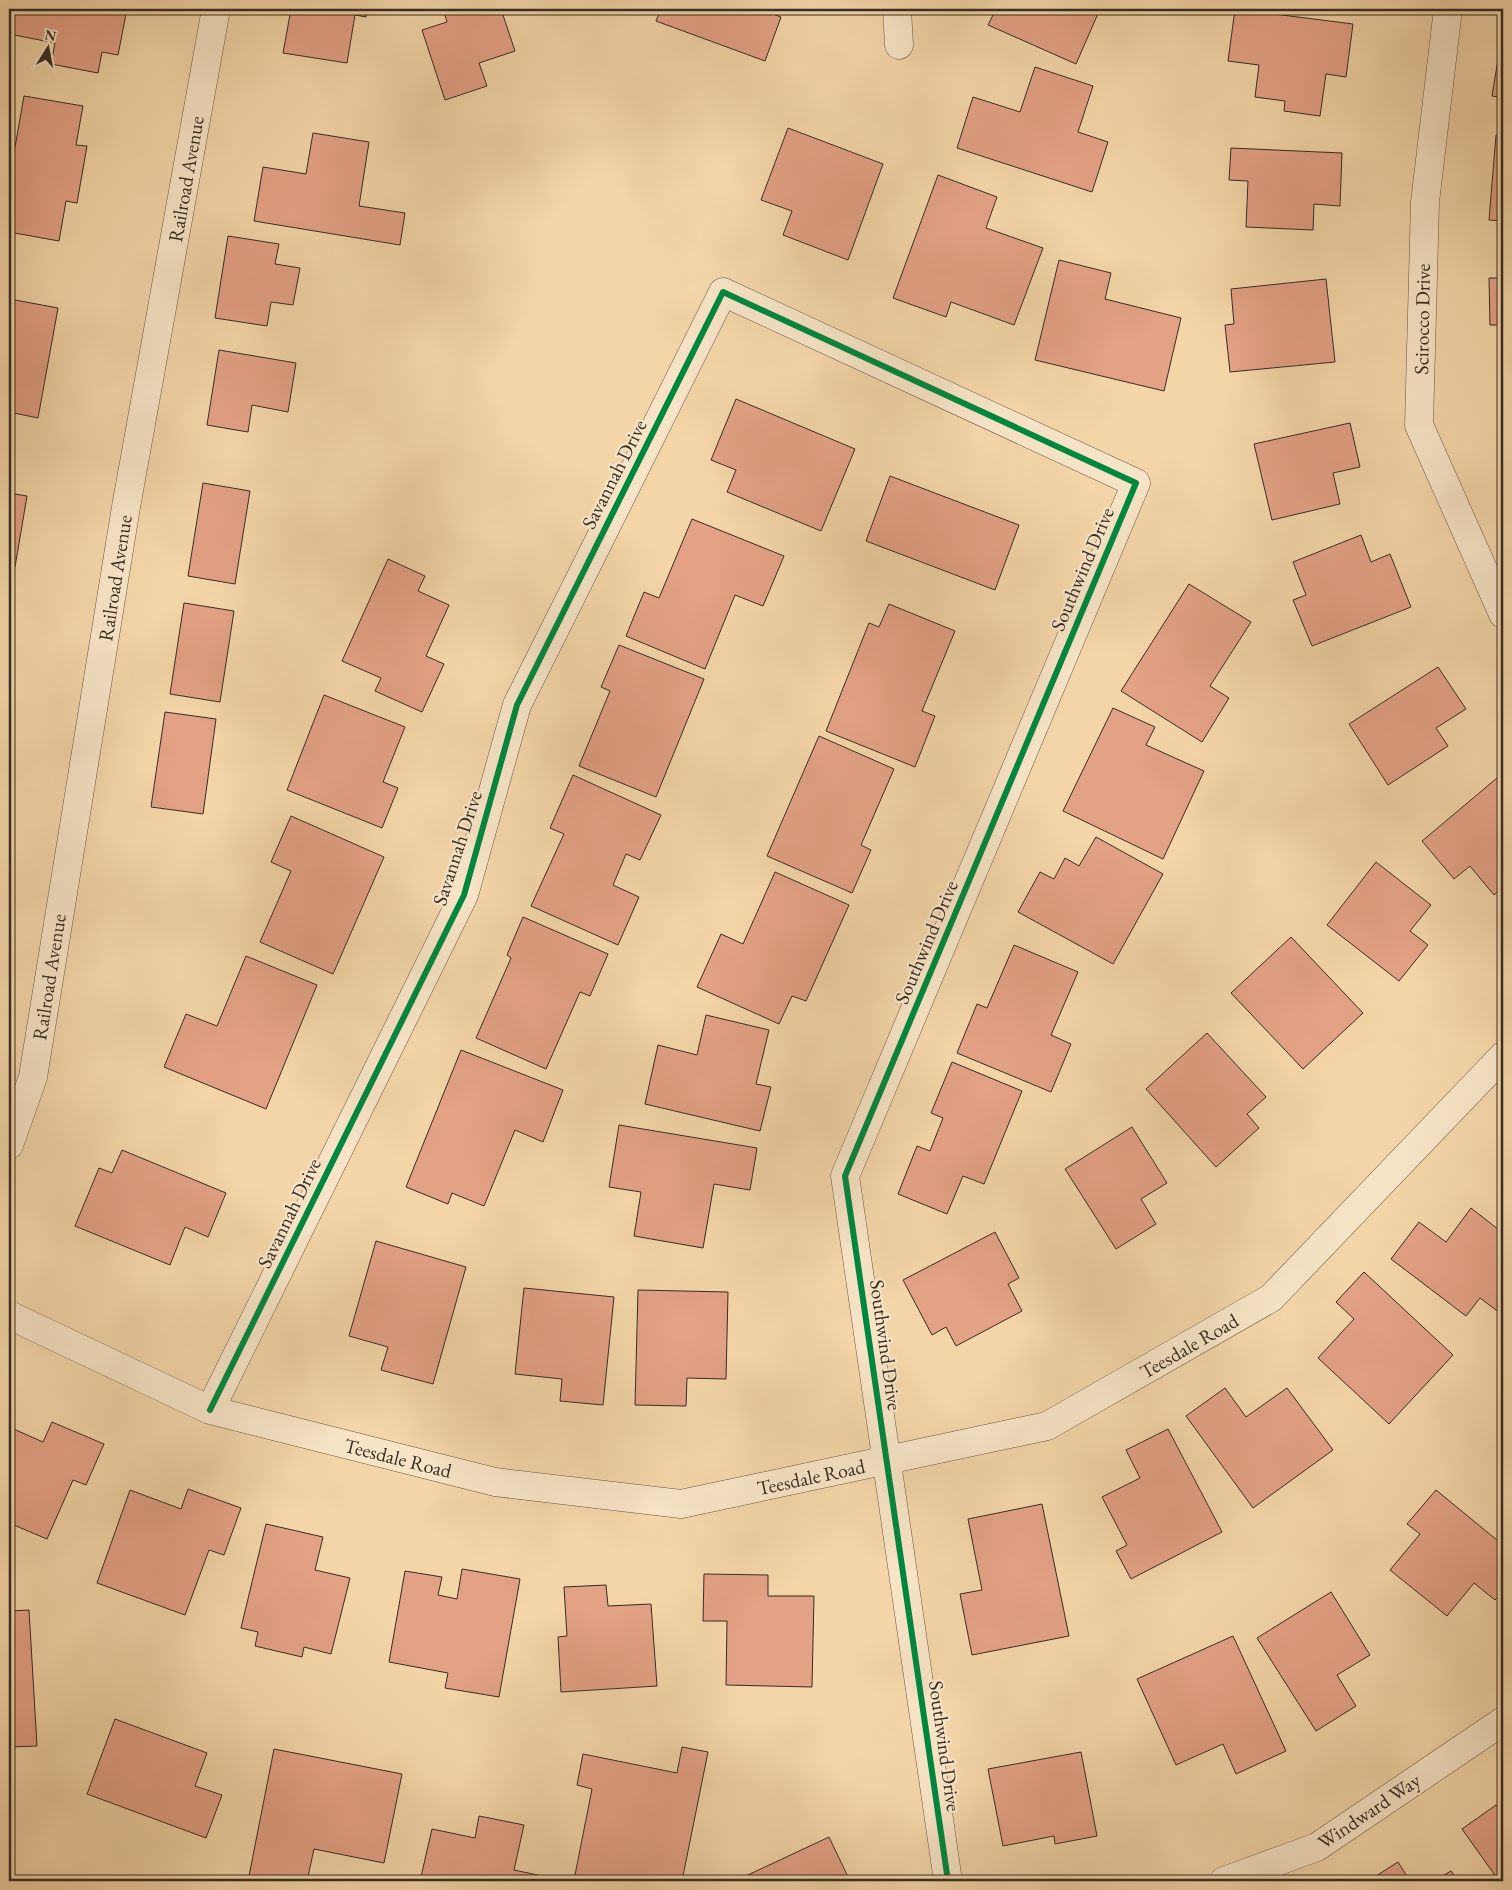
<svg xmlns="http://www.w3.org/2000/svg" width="1512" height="1890" viewBox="0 0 1512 1890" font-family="'EB Garamond',serif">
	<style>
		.building { fill: #e3a185; stroke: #362c24 }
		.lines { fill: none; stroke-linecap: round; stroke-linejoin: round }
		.minor-casing { stroke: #655645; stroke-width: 29 }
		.minor { stroke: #f7e4c6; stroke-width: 28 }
		.cycleway-casing { stroke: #f7e4c6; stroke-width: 9 }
		.cycleway { stroke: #00873e; stroke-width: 6 }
		.labels { text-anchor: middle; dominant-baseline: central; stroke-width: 4.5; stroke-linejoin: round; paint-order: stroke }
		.street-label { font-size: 20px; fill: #362c24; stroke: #f7e4c6 }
	</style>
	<rect width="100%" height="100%" fill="#f3d5a8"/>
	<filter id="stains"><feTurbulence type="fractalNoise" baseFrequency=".004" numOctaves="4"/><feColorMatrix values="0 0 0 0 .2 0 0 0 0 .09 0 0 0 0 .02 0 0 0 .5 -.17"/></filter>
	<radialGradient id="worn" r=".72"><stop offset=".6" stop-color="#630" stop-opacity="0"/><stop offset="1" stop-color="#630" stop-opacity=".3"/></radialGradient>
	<path class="building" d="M9,9H127L118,55L102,52L98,73L51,64L55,43L9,34Z
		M291,9H367L366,17L355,15L347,63L283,53Z
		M443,9H501L515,51L479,63L487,86L445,100L422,30L447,22Z
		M661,9H760L781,17L765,61L656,21Z
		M996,9H1100L1076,64L988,25Z
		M1235,9L1353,24L1346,77L1326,74L1320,116L1284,111L1285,101L1255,97L1259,65L1228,61Z
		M1503,29V98L1492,96Z
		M1035,67L1093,86L1078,132L1108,142L1092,192L957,148L973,97L1020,112Z
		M24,96L83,106L76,145L87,146L77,203L66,201L59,241L9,232V169L11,170Z
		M788,128L883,164L848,260L783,235L792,211L761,200Z
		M313,133L369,142L359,206L405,213L400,245L254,221L263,167L306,174Z
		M1496,135L1503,136V221L1489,220Z
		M1231,148L1342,153L1340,206L1314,204L1313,230L1246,227L1248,181L1229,180Z
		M938,175L997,197L986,228L1043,248L1014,325L951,302L946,317L893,298Z
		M228,236L279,244L275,264L300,268L293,305L271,302L267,326L215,318Z
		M1059,260L1111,273L1105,299L1181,318L1164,391L1035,360Z
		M1489,278H1503V325H1490Z
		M1326,279L1335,362L1230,372L1225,325L1234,324L1231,289Z
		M15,300L58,308L38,418L9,412V333Z
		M219,350L296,363L288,412L252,405L248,432L207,425Z
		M736,399L855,449L821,531L727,492L736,470L711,460Z
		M1350,423L1360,467L1333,473L1340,504L1272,520L1254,444Z
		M890,476L1019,525L995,590L866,541Z
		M203,483L250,491L235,584L188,576Z
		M9,493L27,496L15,567L9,566Z
		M692,519L784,556L763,606L735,595L705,669L626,636L644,592L659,598Z
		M1361,535L1371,562L1390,554L1411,607L1312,646L1293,600L1306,595L1293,562Z
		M388,559L425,576L418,591L449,605L426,656L444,664L422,712L375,691L381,678L342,661Z
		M1189,584L1251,622L1210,686L1229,698L1202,742L1121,691Z
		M184,603L234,611L220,702L170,694Z
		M889,604L955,631L922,711L935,716L915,767L826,731L869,623L879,627Z
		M619,645L704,679L656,797L579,766L610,691L601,687Z
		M1438,667L1466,709L1436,728L1448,746L1388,785L1349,724Z
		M324,695L405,727L383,782L398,788L382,828L287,790Z
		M1113,708L1155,727L1146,745L1204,771L1163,859L1063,811Z
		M165,712L216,719L203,814L151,807Z
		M819,736L894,769L861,845L871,850L852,893L767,856Z
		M1503,773V887L1494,895L1470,866L1454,879L1422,841Z
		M573,775L661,815L640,860L626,854L613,885L639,897L618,945L531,906L564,834L550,828Z
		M291,816L384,857L333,974L260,942L291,871L271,862Z
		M1096,837L1163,874L1113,964L1018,912L1040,872L1054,879L1065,858L1079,866Z
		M1376,862L1431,905L1410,931L1428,945L1399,981L1327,925Z
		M775,872L849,905L806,1001L792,996L779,1024L697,987L721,934L743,944Z
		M523,917L608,954L590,996L580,992L546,1069L476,1038L511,958L507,955Z
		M1291,937L1363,1013L1303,1069L1231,993Z
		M1014,945L1078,972L1051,1035L1071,1044L1051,1092L957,1053L977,1004L987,1008Z
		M246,956L317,985L266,1109L164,1067L186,1014L217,1026Z
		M706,1015L769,1030L756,1084L771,1087L760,1131L645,1104L658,1045L697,1055Z
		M1207,1033L1266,1097L1247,1114L1259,1128L1216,1167L1146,1089Z
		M461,1050L563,1090L543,1142L515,1130L484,1206L452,1193L448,1204L406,1187Z
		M952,1062L1022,1091L984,1184L963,1176L947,1214L898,1194L917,1146L930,1151L943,1118L931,1113Z
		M619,1125L757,1148L750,1190L714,1184L703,1248L634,1236L641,1192L609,1187Z
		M1132,1127L1167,1183L1141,1199L1156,1224L1116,1249L1065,1169Z
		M122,1150L226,1193L208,1237L185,1227L170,1265L75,1226L99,1168L112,1173Z
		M1471,1208L1503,1233V1309L1500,1313L1480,1298L1466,1316L1391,1259L1419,1222L1446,1242Z
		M995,1232L1019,1278L1008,1284L1022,1311L956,1346L946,1327L932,1335L903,1280Z
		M376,1241L466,1267L433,1384L381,1370L388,1347L349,1336Z
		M1364,1272L1453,1355L1389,1424L1318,1358L1354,1319L1336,1302Z
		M524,1288L614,1297L603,1405L560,1401L562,1379L515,1374Z
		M638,1290L728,1292L726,1379L687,1378L686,1406L635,1405Z
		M1225,1388L1246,1417L1287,1388L1333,1450L1253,1508L1186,1416Z
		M52,1422L104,1444L86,1485L73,1480L47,1539L9,1523V1427L43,1442Z
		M1168,1429L1222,1532L1131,1579L1116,1551L1127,1545L1102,1497L1140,1478L1126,1450Z
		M188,1489L241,1508L224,1555L209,1550L185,1615L97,1583L130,1490L181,1509Z
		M1436,1490L1503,1545V1591L1495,1600L1474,1583L1447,1616L1390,1570L1420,1534L1407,1524Z
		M1042,1504L1069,1636L972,1655L960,1594L982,1590L968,1519Z
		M266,1524L323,1537L315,1570L350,1578L331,1654L304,1647L302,1657L255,1646L258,1632L241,1628Z
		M462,1569L520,1579L499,1697L445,1688L448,1673L389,1662L405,1571L442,1577L438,1595L457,1599Z
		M704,1574L768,1575V1596H814L812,1687L726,1685L727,1621H703Z
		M606,1585L608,1606L651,1604L657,1686L561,1692L558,1637L567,1636L564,1587Z
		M1331,1592L1370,1655L1337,1675L1356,1706L1316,1731L1257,1638Z
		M29,1610L37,1746L9,1747V1611Z
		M1233,1636L1286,1751L1236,1774L1223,1744L1176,1765L1137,1679Z
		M115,1719L207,1753L195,1786L222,1795L206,1838L87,1794Z
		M682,1747L708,1752L682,1881H607L575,1875L592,1789L577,1785L583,1754L677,1773Z
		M274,1749L402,1774L384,1863L314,1849L307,1881H274L249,1876Z
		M1081,1752L1097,1836L1055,1844L1054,1836L1003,1846L988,1769Z
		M1496,1805L1503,1815V1881H1499L1462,1829Z
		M479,1816L524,1825L514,1870L547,1877L546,1881H420L432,1829L475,1838Z
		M829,1837L850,1881H735Z
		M1398,1862L1410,1881H1368Z
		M1451,1871L1458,1881H1434Z"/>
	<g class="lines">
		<defs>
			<path id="minor" d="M897,9L899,45
				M1448,9L1425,202L1419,425L1503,614
				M9,1145L33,1077L126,507L216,9
				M9,1315L210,1410L495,1482L681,1504L1047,1426L1271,1298L1503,1056
				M210,1410L464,895L517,705L723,292L1136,483L845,1176L948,1881
				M1224,1881L1317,1847L1503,1721"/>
		</defs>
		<use href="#minor" class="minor-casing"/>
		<use href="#minor" class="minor"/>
		<defs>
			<path id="cycleway" d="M210,1410L464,895L517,705L723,292L1136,483L845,1176L948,1881"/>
		</defs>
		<use href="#cycleway" class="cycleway-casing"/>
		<use href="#cycleway" class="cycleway"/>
	</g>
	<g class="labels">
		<g class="street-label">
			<text transform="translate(186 179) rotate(-80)">Railroad Avenue</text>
			<text transform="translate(1422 319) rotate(-89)">Scirocco Drive</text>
			<text transform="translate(614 474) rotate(-63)">Savannah Drive</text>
			<text transform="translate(1082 569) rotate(-67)">Southwind Drive</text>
			<text transform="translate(115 578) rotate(-81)">Railroad Avenue</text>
			<text transform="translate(457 848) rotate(-72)">Savannah Drive</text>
			<text transform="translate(926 942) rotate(-67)">Southwind Drive</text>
			<text transform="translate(49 977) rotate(-81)">Railroad Avenue</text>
			<text transform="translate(289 1213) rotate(-64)">Savannah Drive</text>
			<text transform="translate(886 1345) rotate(82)">Southwind Drive</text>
			<text transform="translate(1189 1346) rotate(-30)">Teesdale Road</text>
			<text transform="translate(398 1458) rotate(14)">Teesdale Road</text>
			<text transform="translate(811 1477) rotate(-12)">Teesdale Road</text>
			<text transform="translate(945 1746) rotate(82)">Southwind Drive</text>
			<text transform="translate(1369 1811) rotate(-34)">Windward Way</text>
		</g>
	</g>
	<rect width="1512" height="1890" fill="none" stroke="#f3d5a8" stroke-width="30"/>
	<rect x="10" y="10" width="1492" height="1870" fill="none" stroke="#362c24" stroke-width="2.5"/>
	<rect x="15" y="15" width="1482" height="1860" fill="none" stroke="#362c24"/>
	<g transform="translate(48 48) rotate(11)" stroke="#f7e4c6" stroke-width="4" paint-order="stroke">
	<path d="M0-4L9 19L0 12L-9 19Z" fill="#362c24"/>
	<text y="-8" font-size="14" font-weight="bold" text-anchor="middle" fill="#362c24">N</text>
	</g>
	<rect width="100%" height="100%" filter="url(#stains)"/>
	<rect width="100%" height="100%" fill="url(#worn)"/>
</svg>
